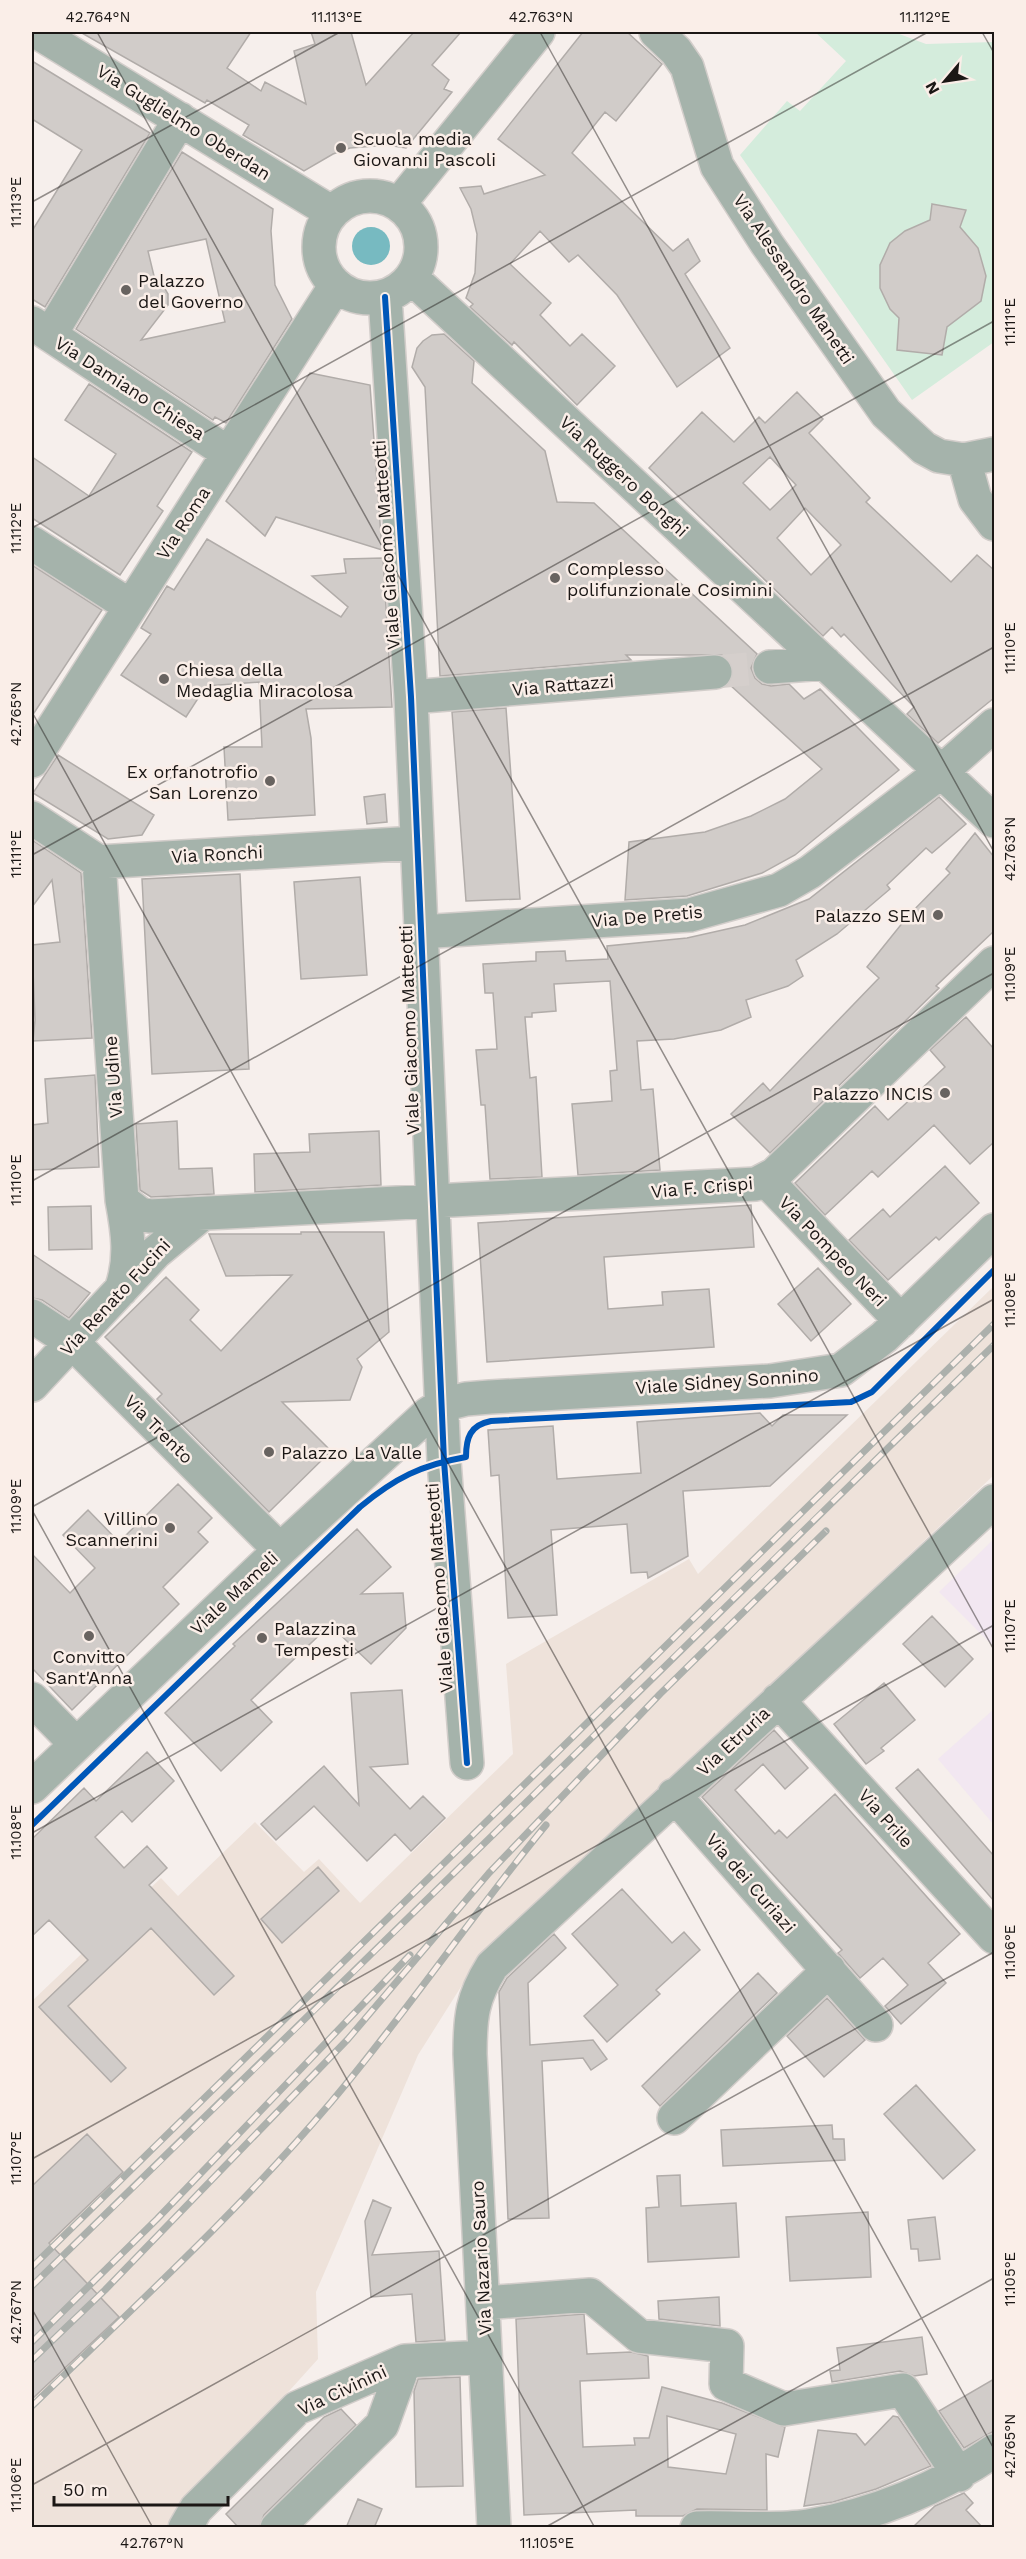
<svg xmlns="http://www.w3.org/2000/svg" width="1026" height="2559" viewBox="0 0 1026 2559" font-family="'Work Sans',sans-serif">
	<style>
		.industrial { fill: #f2e7f1 }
		.built { fill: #eee2da }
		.green { fill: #d4ecdc }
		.water { fill: #77bac1 }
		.building { fill: #d1ccc9; stroke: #b1aca9; stroke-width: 1.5; fill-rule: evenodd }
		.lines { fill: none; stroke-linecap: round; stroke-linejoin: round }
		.minor-tunnel { stroke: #d5cfcc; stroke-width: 33; stroke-dasharray: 33 16; stroke-linecap: butt }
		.minor-casing { stroke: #d2cdca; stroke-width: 36 }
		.minor { stroke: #a5b3ab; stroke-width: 33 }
		.rail-casing { stroke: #acb0ac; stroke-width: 7 }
		.rail { stroke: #faeee8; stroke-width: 4.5; stroke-dasharray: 14; stroke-linecap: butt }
		.cycleway-casing { stroke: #faeee8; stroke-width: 10 }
		.cycleway { stroke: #0057b8; stroke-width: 6 }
		.ticks { fill: none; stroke: #1b1715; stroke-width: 1.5; stroke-opacity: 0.45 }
		.poi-dot { fill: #686360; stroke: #faeee8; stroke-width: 2 }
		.labels { text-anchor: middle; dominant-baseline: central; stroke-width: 5; stroke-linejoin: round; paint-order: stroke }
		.street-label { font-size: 18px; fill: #1b1715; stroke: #faeee8 }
		.poi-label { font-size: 18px; fill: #1b1715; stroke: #faeee8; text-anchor: start }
		.neatline { fill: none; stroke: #1b1715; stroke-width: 2 }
		.ticks-label { font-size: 15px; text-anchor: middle; fill: #1b1715 }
	</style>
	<rect width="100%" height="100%" fill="#f6efec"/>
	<path class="industrial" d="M994,1539V1647L939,1592Z
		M994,1709V1825L938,1759Z"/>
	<path class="built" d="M994,1286V1475L497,1942L464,1982L418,2055L316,2292L318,2359L272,2410L178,2527L32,2528V2001L161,1878L178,1896L255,1822L304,1872L319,1859L360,1903L513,1754L506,1664L689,1559L698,1574Z"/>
	<path class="green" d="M815,32H894L926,44L994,42V342L912,400L740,155L787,101L800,111L846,61Z"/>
	<path class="water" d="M352 246a19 19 0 1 1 38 0a19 19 0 1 1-38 0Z"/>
	<path class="building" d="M80,32H251L227,68L261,91L265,82L306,104L294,51L315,44L311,32H351L366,85L414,32H461L432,65L449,80L444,89L452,92L406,148L387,145L350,148L333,154L304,171L243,135L249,125L207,100L205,103Z
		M583,32H627L662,64L616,121L605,112L572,153L673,251L688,239L700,261L685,274L730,348L677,387L617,295L578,255L569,262L540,231L510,264L551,303L540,315L570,346L582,334L615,366L577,405L514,342L512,345L470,307L473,304L466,298L475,273L477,234L471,209L460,188L481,186L484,194L545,175L498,139Z
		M32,61L150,133L45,307L32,299V231L82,150L32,119Z
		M182,152L273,209L271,231L275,285L292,319L226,423L215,417L213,420L76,329ZM206,239L225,322L141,340L168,305V294L161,282L154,276L148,251Z
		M932,204L966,210L960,227L978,248L986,276L981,301L947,327L942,355L897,350L899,318L890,309L880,288V265L890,243L905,231L930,220Z
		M444,334L474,361L472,383L545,451L557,502L594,503L757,654L751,668L755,678L762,684L771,686L789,684L804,699L820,689L899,770L795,855L762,873L687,896L625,900L629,842L705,832L751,816L785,799L822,769L729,684L734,670L730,661L722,655H626L631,660L440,676L425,387L412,367L417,348L423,341L432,335Z
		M310,373L370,385L382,550L276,517L265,536L226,501Z
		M89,384L192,452L157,506L163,511L120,575L32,518V457L89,496L116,454L65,420Z
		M797,392L823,419L809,433L870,498L866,502L951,582L977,555L994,570V698L938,743L907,714L914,707L844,634L841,637L832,627L823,636L649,468L702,412L734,442L759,417L765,423ZM770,457L796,485L770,510L743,483ZM805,508L841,545L811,575L777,538Z
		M207,539L341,617L348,607L312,576L346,573L344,559L383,558L392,707L306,709L311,738L315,815L228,820L224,747H262L259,682L206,686L186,717L121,675L151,634L141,628L167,586L174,590Z
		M32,565L102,610L32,716Z
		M506,708L520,899L466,901L452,712Z
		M58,755L154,815L142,835L108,839L33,793Z
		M385,794L387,822L367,824L364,797Z
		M939,797L966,824L932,853L926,848L887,885L890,889L837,934L796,960L803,976L788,986L746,1000L751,1017L721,1030L674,1039L637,1041L641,1090L653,1089L660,1170L578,1175L572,1104L612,1101L610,1071L617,1070L610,981L554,984L556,1011L532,1013V1017H525L530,1078L536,1077L542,1177L490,1179L485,1105H481L476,1050L497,1049L493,993H485L483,964L536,961V952L565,951L566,961L608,959L607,946L687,938L745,925L809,899Z
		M975,833L994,857V931L936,986L939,988L770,1153L731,1114L763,1083L770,1091L879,978L867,967L908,916L950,873L946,869Z
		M32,840L81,873L92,1038L33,1041L35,1020L32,945L60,942L52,880L32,907Z
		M240,874L249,1069L152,1074L142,879Z
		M360,877L367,975L301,979L294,882Z
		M966,1017L994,1049V1142L970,1164L934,1125L878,1177L872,1171L825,1215L795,1183L875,1106L888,1120L945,1067L930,1050Z
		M95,1075L99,1167L32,1170V1125L48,1123L45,1079Z
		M177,1121L179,1169L212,1168L214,1194L151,1197L140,1190L136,1124Z
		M379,1131L381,1185L255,1192L254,1154L310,1152L309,1134Z
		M945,1166L979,1203L939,1240L936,1237L888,1280L849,1240L883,1209L890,1217Z
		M751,1205L754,1247L604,1257L608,1309L663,1305L662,1292L709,1289L714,1347L487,1362L478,1223Z
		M91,1206L92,1249L49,1250L48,1207Z
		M301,1232H384L389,1332L357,1359L362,1367L350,1400L282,1402L331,1451L269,1512L157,1399L162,1394L105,1337L166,1277L199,1310L190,1320L221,1351L292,1275L226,1276L209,1234H301Z
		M32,1254L90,1293L69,1318L42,1300L32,1298Z
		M818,1268L851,1304L811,1341L778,1304Z
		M760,1413L772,1426L783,1415H847L770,1486L683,1491L688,1556L648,1578L647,1572L631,1573L627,1524L551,1530L557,1615L508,1618L499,1475L491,1476L488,1430L553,1426L557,1479L641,1473L637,1422Z
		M178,1484L212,1518L198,1532L208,1542L163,1587L179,1604L72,1710L32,1668V1554L70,1593L95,1568L63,1535L88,1510L119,1542Z
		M357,1529L391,1567L361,1594L403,1593L406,1628L371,1664L330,1625L251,1700L272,1722L221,1771L165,1713L235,1646L233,1644Z
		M932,1616L973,1659L945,1687L903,1644Z
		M884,1683L915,1720L881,1748L884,1751L866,1764L834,1724Z
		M402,1690L408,1764L370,1767L410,1809L423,1796L445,1818L411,1851L395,1834L367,1861L314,1806L276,1840L261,1824L324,1766L359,1805L351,1693Z
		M774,1730L808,1768L785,1789L763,1764L735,1790L775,1834L779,1830L787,1838L835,1794L960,1934L928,1963L946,1983L901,2024L885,2006L908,1985L883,1958L860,1978L838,1953L842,1950L702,1797Z
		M147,1752L174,1781L132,1822L122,1811L95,1837L124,1868L147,1846L167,1868L149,1885L234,1976L214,1995L151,1928L68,2006L126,2068L111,2082L39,2007L88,1960L49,1920L32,1936V1839L84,1788L96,1801Z
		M918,1769L994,1856V1901L896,1788Z
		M318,1867L339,1891L282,1943L261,1919Z
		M622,1889L672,1943L684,1932L700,1950L656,1990L660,1994L607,2042L584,2016L618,1985L572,1934Z
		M554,1934L566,1948L528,1983L530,2045L593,2040L607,2059L591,2070L583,2058L542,2061L549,2218L508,2219L499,1992L507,1978Z
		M758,1973L777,1993L660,2106L642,2086Z
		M827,1998L865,2040L824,2077L787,2036Z
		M916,2085L975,2150L943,2179L884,2114Z
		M832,2125L833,2139H844L845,2160L723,2166L721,2130Z
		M87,2134L123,2172L49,2243L119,2317L32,2399V2186Z
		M680,2175L681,2206L736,2203L739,2257L648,2262L646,2208L659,2207L657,2176Z
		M373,2200L391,2208L372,2255L439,2251L445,2340L416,2342L412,2294L371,2297L365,2221Z
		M868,2212L871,2277L790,2281L786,2217Z
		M935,2217L940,2259L919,2261L918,2249H911L908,2220Z
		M719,2297L720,2326L659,2319L658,2301Z
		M584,2314L587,2354L631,2352L648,2356L649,2378L580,2381L583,2447L635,2445L634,2438H649L662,2387L722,2403L785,2427L778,2457L766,2454L767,2510L697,2509L683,2516H636V2510L524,2515L516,2319ZM667,2416L736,2434L726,2474L668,2467Z
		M922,2337L927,2374L914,2376L900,2371L832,2382L830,2371L840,2370L837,2348Z
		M460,2377L463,2486L416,2487L414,2391L418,2379Z
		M994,2379V2431L964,2448L939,2411Z
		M341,2409L356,2425L264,2515L259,2528H239L226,2514L324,2417Z
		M893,2416L898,2417L931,2466L876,2489L833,2502L804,2506L818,2430L856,2434L865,2445Z
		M964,2493L973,2503L966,2510L983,2528H912L935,2506Z
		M358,2499L382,2509L374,2528H346Z"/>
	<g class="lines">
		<path class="minor-tunnel" d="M715,672L770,667"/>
		<defs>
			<path id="minor" d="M37,32L331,212
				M656,32L676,51L687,67L717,166L767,244L886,413L924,448L939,456L964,460L994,454
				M319 247a51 51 0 1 1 102 0a51 51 0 1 1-102 0Z
				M399,204L538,32
				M412,278L994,821
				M385,297L411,697L444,1461L467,1763
				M32,323L228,453
				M50,335L180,119
				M964,460L975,499L994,524
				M32,543L130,606
				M770,667L825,663
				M411,697L715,672
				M32,761L336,285
				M32,818L99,862L416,843
				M99,862L122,1200C128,1232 132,1259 121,1290
				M420,932L690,915L779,890L810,872L941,772L994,725
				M766,1180L901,1321
				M122,1200L140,1214L150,1216L756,1184L775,1174L994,963
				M32,1316L73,1343L280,1550
				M32,1385L156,1252L202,1214
				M32,1699L76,1744
				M778,1700L994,1937
				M32,1787L280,1550L428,1414L442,1405L466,1399L490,1397L770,1381L841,1370L884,1337L994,1230
				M674,1795L876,2025
				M674,2118L829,1970
				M484,2303L590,2295L639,2336L727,2346L726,2384L784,2409L903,2390L959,2475
				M185,2528L196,2509L297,2408L405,2361L485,2357
				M277,2528L382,2425L405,2361
				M494,2528L470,2054C470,2017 472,1998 492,1966L994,1501
				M697,2528C731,2527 775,2531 808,2526C874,2515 940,2488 994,2451"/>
		</defs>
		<use href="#minor" class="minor-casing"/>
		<use href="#minor" class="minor"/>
		<defs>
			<path id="rail" d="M32,2267L994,1324
				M32,2286C354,1973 672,1657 994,1345
				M32,2342L157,2219L410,1955
				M32,2360L105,2290L348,2039L489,1873L660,1694L826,1531
				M32,2406C134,2307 240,2210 332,2101C407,2012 472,1915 546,1825"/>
		</defs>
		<use href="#rail" class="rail-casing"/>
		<use href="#rail" class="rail"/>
		<defs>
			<path id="cycleway" d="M385,297L411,697L444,1461L467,1763
				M32,1825L360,1507C395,1478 421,1465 466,1457C466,1438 470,1425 491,1421L851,1402L872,1392L994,1270"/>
		</defs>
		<use href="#cycleway" class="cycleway-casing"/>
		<use href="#cycleway" class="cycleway"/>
	</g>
	<path class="ticks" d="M97,32L994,1650M540,32L994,852M982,32L994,53M32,202L340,32M32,528L928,32M32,712L994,2449M32,855L994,321M32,1181L994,647M32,1507L994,973M32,1510L595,2528M32,1833L994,1299M32,2159L994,1625M32,2309L153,2528M32,2485L994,1952M544,2528L994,2278"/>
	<g class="poi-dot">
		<circle cx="341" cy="148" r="6"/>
		<circle cx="126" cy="290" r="6"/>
		<circle cx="555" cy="578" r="6"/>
		<circle cx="164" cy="679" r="6"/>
		<circle cx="270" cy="781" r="6"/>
		<circle cx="938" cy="915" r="6"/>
		<circle cx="945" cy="1093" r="6"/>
		<circle cx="269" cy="1452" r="6"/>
		<circle cx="170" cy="1528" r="6"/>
		<circle cx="89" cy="1636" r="6"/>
		<circle cx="262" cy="1638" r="6"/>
	</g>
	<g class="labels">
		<g class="street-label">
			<text transform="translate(184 122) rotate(32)">Via Guglielmo Oberdan</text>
			<text transform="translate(794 279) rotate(56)">Via Alessandro Manetti</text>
			<text transform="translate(130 388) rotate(33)">Via Damiano Chiesa</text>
			<text transform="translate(624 476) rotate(43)">Via Ruggero Bonghi</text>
			<text transform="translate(183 523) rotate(-57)">Via Roma</text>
			<text transform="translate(386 545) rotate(-94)">Viale Giacomo Matteotti</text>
			<text transform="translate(563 685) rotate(-5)">Via Rattazzi</text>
			<text transform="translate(217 854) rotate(-3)">Via Ronchi</text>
			<text transform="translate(647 916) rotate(-5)">Via De Pretis</text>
			<text transform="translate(409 1030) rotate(-92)">Viale Giacomo Matteotti</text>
			<text transform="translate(113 1077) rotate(-94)">Via Udine</text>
			<text transform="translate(702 1187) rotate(-5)">Via F. Crispi</text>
			<text transform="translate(833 1251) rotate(46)">Via Pompeo Neri</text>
			<text transform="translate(115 1297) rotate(-47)">Via Renato Fucini</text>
			<text transform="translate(727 1381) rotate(-4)">Viale Sidney Sonnino</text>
			<text transform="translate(159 1429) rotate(45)">Via Trento</text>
			<text transform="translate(439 1588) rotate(-94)">Viale Giacomo Matteotti</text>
			<text transform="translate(234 1593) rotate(-43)">Viale Mameli</text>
			<text transform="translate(733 1741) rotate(-43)">Via Etruria</text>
			<text transform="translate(886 1818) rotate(48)">Via Prile</text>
			<text transform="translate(751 1883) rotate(49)">Via dei Curiazi</text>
			<text transform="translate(481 2258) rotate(-93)">Via Nazario Sauro</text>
			<text transform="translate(342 2390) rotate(-25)">Via Civinini</text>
		</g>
		<g class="poi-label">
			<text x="353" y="138">Scuola media<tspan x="353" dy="21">Giovanni Pascoli</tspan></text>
			<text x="138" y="280">Palazzo<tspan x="138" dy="21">del Governo</tspan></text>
			<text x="567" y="568">Complesso<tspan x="567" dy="21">polifunzionale Cosimini</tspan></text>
			<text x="176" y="669">Chiesa della<tspan x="176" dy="21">Medaglia Miracolosa</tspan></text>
			<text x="258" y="771" text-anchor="end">Ex orfanotrofio<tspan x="258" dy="21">San Lorenzo</tspan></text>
			<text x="926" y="915" text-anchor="end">Palazzo SEM</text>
			<text x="933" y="1093" text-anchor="end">Palazzo INCIS</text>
			<text x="281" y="1452">Palazzo La Valle</text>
			<text x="158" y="1518" text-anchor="end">Villino<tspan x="158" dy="21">Scannerini</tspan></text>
			<text x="274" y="1628">Palazzina<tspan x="274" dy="21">Tempesti</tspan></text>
			<text x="89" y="1656" text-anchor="middle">Convitto<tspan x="89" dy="21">Sant'Anna</tspan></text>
		</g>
	</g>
	<rect width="1026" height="2559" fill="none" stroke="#faeee8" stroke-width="66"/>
	<g transform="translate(945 81) rotate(241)" stroke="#faeee8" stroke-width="4.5" paint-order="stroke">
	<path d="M0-4.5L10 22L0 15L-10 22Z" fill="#1b1715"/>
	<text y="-9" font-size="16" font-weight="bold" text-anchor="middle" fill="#1b1715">N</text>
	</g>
	<path d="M54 2496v9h174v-9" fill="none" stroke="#1b1715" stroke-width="3"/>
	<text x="63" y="2496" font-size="18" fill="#1b1715" stroke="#faeee8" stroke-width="4.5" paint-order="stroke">50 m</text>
	<rect x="33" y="33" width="960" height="2493" class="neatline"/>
	<g class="ticks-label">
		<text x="98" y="22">42.764°N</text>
		<text x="337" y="22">11.113°E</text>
		<text x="541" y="22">42.763°N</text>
		<text x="925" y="22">11.112°E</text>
		<text transform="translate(16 202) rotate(-90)" y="5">11.113°E</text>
		<text transform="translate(1010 322) rotate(-90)" y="5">11.111°E</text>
		<text transform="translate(16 528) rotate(-90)" y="5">11.112°E</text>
		<text transform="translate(1010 648) rotate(-90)" y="5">11.110°E</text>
		<text transform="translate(16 714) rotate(-90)" y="5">42.765°N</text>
		<text transform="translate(1010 849) rotate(-90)" y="5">42.763°N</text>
		<text transform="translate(16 854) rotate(-90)" y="5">11.111°E</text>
		<text transform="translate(1010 974) rotate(-90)" y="5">11.109°E</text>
		<text transform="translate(16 1180) rotate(-90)" y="5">11.110°E</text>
		<text transform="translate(1010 1300) rotate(-90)" y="5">11.108°E</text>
		<text transform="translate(16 1506) rotate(-90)" y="5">11.109°E</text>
		<text transform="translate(1010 1626) rotate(-90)" y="5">11.107°E</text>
		<text transform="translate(16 1832) rotate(-90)" y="5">11.108°E</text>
		<text transform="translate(1010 1952) rotate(-90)" y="5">11.106°E</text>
		<text transform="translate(16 2158) rotate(-90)" y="5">11.107°E</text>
		<text transform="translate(1010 2279) rotate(-90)" y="5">11.105°E</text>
		<text transform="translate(16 2312) rotate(-90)" y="5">42.767°N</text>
		<text transform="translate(1010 2446) rotate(-90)" y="5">42.765°N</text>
		<text transform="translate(16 2485) rotate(-90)" y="5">11.106°E</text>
		<text x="152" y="2548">42.767°N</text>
		<text x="547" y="2548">11.105°E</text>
	</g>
</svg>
